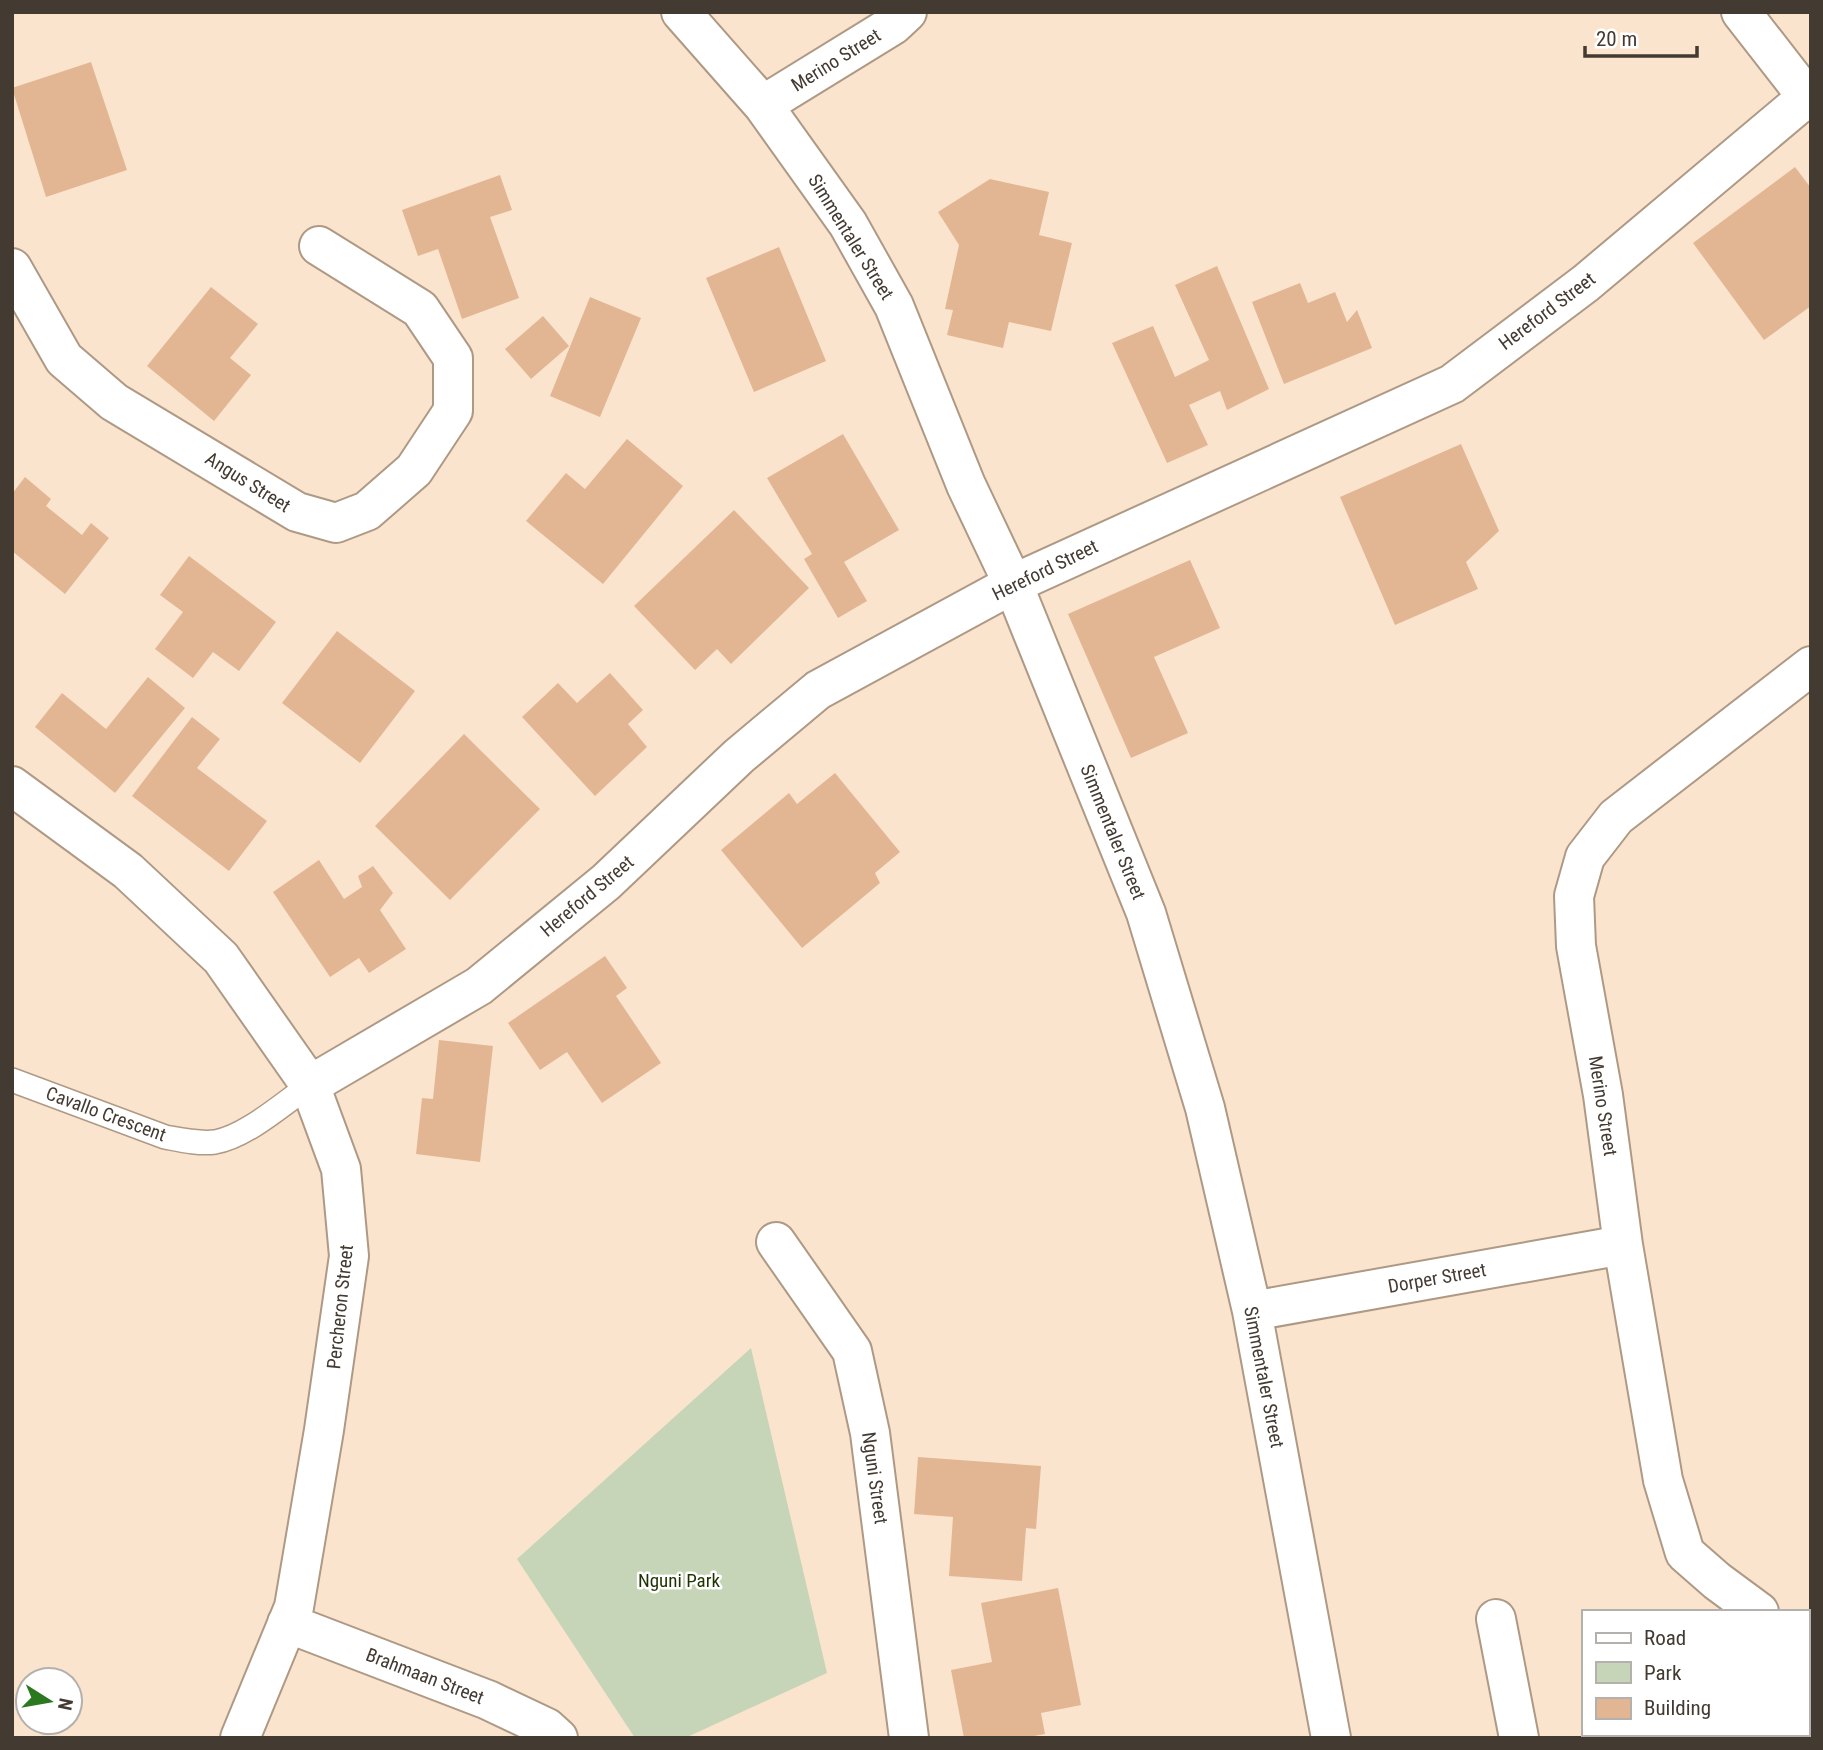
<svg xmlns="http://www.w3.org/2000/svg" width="1823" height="1750" viewBox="0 0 1823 1750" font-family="'Roboto Condensed',sans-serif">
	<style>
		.green { fill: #c6d5b7 }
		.building { fill: #e3b693 }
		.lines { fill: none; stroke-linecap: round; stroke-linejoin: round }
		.service-casing { stroke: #ae9985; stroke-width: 26 }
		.minor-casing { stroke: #ae9985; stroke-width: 42 }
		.service { stroke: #fff; stroke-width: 23 }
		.minor { stroke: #fff; stroke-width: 38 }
		.labels { text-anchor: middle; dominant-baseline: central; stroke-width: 5; stroke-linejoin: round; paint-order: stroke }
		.street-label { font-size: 19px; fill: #433a32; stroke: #fff }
		.park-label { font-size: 19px; fill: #1f3300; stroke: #fff }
	</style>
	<rect width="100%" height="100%" fill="#fae4ce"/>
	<path class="green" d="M751,1348L827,1673L685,1738H635L517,1559Z"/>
	<path class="building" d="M91,62L127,170L46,197L12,88Z
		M1795,167L1811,188V306L1764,340L1693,243Z
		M500,175L512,210L490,217L519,298L462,319L438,249L418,256L402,210Z
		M990,179L1049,192L1039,235L1072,243L1051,331L1009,322L1003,348L947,335L953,310L945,309L959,245L938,212Z
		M779,247L826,361L754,392L706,278Z
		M1217,266L1269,389L1227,410L1220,391L1189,405L1208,445L1167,463L1112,343L1153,326L1175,377L1209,360L1175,285Z
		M1300,283L1308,303L1335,292L1347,322L1357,310L1372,348L1284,384L1252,302Z
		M211,287L258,324L230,358L251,375L214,421L147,366Z
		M590,297L641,318L600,417L550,396Z
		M543,316L569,346L531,379L505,349Z
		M843,434L899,530L844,562L867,601L838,618L804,559L812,554L767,478Z
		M627,439L683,486L603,584L526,521L566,473L585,489Z
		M1461,444L1499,531L1466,562L1478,589L1395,625L1340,497Z
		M25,477L51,499L46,506L82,535L91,523L109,538L65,594L12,551V494Z
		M734,510L809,588L731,664L717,649L695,670L634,606Z
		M189,556L276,622L239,671L213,652L193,678L155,649L183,612L160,595Z
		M1190,560L1220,628L1154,657L1188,733L1131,758L1068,614Z
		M337,631L415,691L360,763L282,703Z
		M610,673L643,710L628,724L647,747L595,796L522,717L558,683L577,703Z
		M148,677L185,708L115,793L35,727L62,693L106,729Z
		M192,717L220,739L197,768L267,821L229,871L132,796Z
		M464,734L540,809L450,900L375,826Z
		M835,773L900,852L875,873L880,883L802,948L721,850L789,793L797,804Z
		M319,860L344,899L362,887L358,876L373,866L393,893L380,910L406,949L369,973L359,958L330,977L273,892Z
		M605,956L627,988L616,996L661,1063L602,1103L567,1052L540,1070L508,1023Z
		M439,1040L493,1046L480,1162L416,1154L422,1098L433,1099Z
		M918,1457L1041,1466L1036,1529L1026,1528L1022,1581L949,1576L953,1517L914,1514Z
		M1058,1588L1081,1705L1041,1713L1045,1734L1023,1738H964L951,1670L992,1662L981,1603Z"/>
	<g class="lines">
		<defs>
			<path id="service" d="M12,1080L165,1137C181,1140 198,1144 215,1142C246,1137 285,1102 310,1085"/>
			<path id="minor" d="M681,12L763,105L848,224L894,306L966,485L1013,584L1146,913L1205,1108L1252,1311L1331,1738
				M1741,12L1811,102
				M763,105L893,25L907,12
				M12,268L64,359L114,402L297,512L336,523L367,511L414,470L453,411V358L420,309L319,246
				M12,786L128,871L221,958L310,1085L341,1169L349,1256L324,1430L294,1607L240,1738
				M310,1085L479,986L606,882L739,756L818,690L1013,584L1452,384L1586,283L1806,98
				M776,1242L852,1351L870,1433L909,1738
				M1252,1311L1623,1245
				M1759,1612L1717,1581L1685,1553L1663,1480L1623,1245L1603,1095L1576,946L1574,896L1585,857L1616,817L1811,666
				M1496,1619L1519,1738
				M287,1623L488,1700L547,1728L558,1738
				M1807,1645L1811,1647"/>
		</defs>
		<use href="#service" class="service-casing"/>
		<use href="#minor" class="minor-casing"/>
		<use href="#service" class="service"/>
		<use href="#minor" class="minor"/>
	</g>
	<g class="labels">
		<g class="street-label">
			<text transform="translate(836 60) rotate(-32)">Merino Street</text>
			<text transform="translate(851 237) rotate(58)">Simmentaler Street</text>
			<text transform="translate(1547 311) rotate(-37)">Hereford Street</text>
			<text transform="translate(248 482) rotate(32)">Angus Street</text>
			<text transform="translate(1045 570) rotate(-26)">Hereford Street</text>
			<text transform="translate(1113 832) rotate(68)">Simmentaler Street</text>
			<text transform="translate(587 896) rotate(-40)">Hereford Street</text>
			<text transform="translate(1603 1106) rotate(81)">Merino Street</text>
			<text transform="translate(106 1114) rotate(20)">Cavallo Crescent</text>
			<text transform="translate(1437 1278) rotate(-10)">Dorper Street</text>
			<text transform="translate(340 1307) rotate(-84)">Percheron Street</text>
			<text transform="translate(1264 1377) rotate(79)">Simmentaler Street</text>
			<text transform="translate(875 1478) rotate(82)">Nguni Street</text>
			<text transform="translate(425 1676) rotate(21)">Brahmaan Street</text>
		</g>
		<g class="park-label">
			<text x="679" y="1580">Nguni Park</text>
		</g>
	</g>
	<rect width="1823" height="1750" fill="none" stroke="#433a32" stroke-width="28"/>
	<rect x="1582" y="1610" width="228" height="126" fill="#ffffff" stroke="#b4b0ad" stroke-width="2"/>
	<rect x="1596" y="1633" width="35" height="10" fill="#ffffff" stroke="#b4b0ad" stroke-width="2"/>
	<text x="1644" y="1645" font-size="21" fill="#433a32">Road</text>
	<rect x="1596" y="1662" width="35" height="21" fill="#c6d5b7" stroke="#b4b0ad" stroke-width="2"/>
	<text x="1644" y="1680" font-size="21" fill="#433a32">Park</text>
	<rect x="1596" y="1698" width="35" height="21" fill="#e3b693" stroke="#b4b0ad" stroke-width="2"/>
	<text x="1644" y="1715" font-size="21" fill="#433a32">Building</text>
	<g transform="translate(49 1701) rotate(101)"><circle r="33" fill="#ffffff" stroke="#b4b0ad" stroke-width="2"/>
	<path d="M0-5L12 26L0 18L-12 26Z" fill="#2c781f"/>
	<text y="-10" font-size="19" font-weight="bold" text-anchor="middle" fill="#433a32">N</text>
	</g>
	<path d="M1585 46v10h112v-10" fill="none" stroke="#433a32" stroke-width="3.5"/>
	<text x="1596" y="46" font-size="21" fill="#433a32" stroke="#ffffff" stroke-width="5" paint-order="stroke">20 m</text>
</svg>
